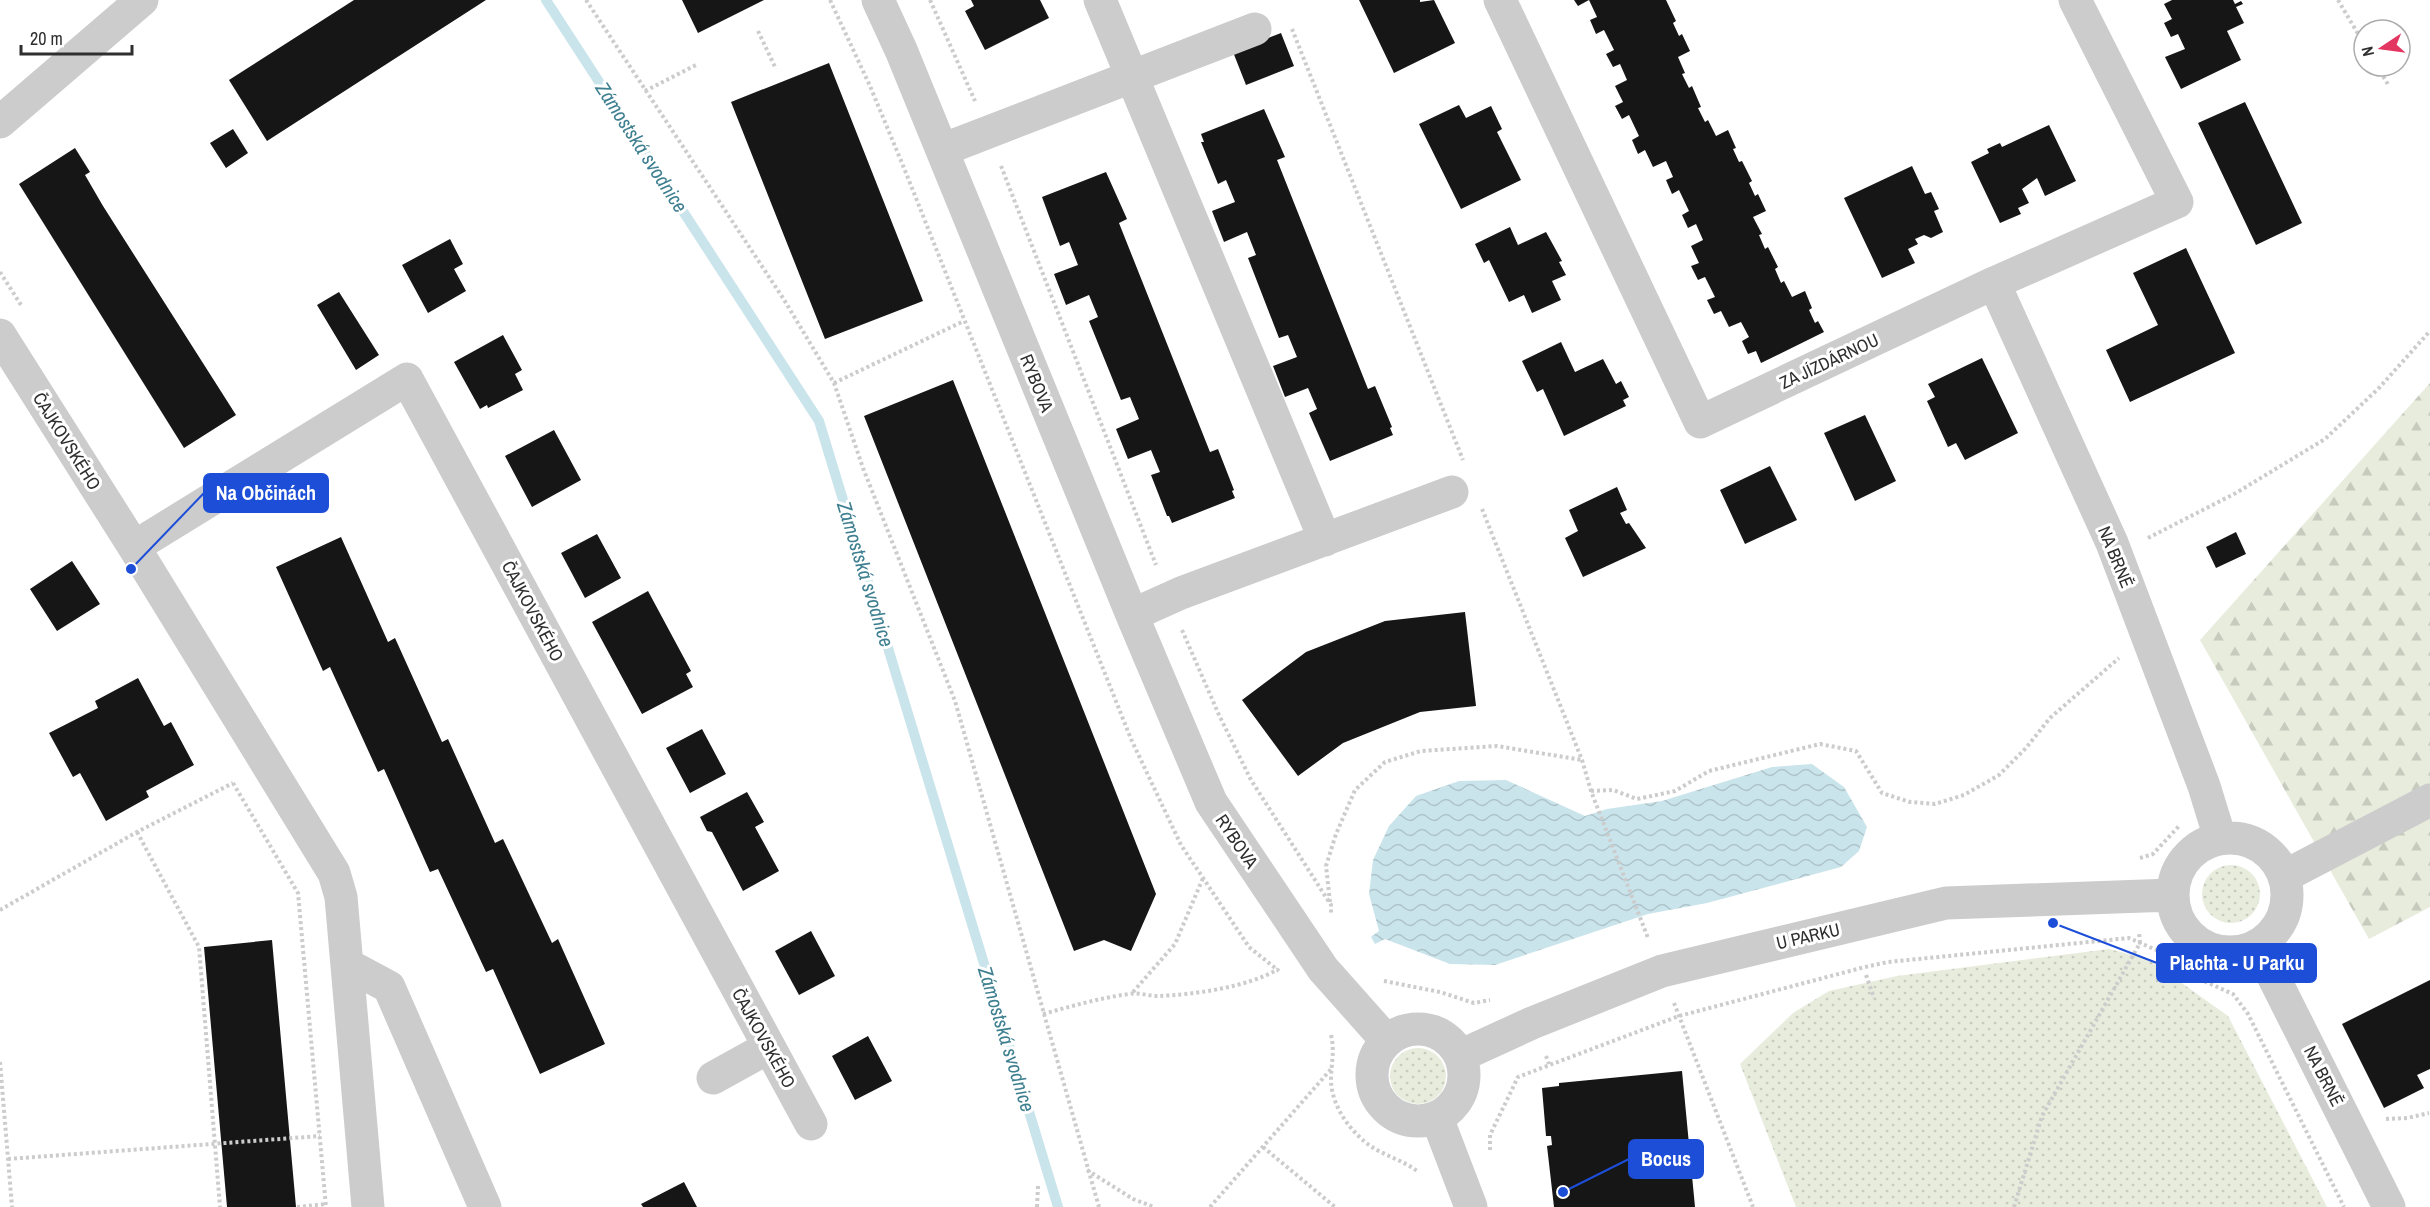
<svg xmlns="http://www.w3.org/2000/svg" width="2430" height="1207" viewBox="0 0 2430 1207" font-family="'Archivo Narrow',sans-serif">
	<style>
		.green { fill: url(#green-dots) }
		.forest { fill: url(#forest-firs) }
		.water { fill: url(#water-waves) }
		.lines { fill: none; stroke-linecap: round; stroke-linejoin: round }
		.stream { stroke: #cae4eb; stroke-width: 10 }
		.building { fill: #161616 }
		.path { stroke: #ccc; stroke-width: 4; stroke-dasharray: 3 3; stroke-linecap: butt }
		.minor { stroke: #ccc; stroke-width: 33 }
		.labels { text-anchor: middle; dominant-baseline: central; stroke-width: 6; stroke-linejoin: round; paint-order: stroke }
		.street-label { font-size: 18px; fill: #2f2f2f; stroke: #fff }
		.water-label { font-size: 20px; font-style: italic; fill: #3e7f90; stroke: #fff }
		.leader { fill: none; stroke: #1d4ed8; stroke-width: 2 }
		.callout-dot { fill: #1d4ed8; stroke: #fff; stroke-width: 2 }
		.callout { fill: #1d4ed8; stroke: #1d4ed8; stroke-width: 2 }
		.callout-label { font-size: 20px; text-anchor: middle; font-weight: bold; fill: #fff }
	</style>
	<defs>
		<pattern id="green-dots" width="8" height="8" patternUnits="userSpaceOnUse" patternTransform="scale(1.5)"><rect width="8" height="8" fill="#e8ecdd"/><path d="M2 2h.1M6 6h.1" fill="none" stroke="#c7cbbe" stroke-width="1.8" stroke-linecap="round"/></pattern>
		<pattern id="forest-firs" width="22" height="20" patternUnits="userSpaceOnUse" patternTransform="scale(1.5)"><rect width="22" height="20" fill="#e8ecdd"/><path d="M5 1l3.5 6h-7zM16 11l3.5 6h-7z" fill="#c7cbbe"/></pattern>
		<pattern id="water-waves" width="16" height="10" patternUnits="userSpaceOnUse" patternTransform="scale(1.5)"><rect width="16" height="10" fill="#cae4eb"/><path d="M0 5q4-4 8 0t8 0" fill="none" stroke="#aec4ca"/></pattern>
	</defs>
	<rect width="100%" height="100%" fill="#fff"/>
	<path class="green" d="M2202 894a29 29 0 1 1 58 0a29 29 0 1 1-58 0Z
		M2109,949L2148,959L2228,1016L2327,1207H1796L1740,1064L1793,1013L1829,991L1897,976Z
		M1390 1076a28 28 0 1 1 56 0a28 28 0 1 1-56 0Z"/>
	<path class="forest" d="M2430,383V907L2369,939L2200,640Z"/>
	<path class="water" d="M1812,764L1844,787L1867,827L1859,851L1841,867L1707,903L1648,914L1495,965L1450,964L1385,939L1375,944L1371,937L1379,931L1369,894L1373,860L1389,826L1416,796L1459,781L1506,780L1585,816L1607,809L1662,801L1772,767Z"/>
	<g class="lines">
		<path class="stream" d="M546,0L819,421L1058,1207"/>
	</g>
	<path class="building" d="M354,0H486L267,141L229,80Z
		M682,0H764L698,33Z
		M971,0H1040L1049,18L985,50L965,11L974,6Z
		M1359,0H1420V2L1434,0L1455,43L1394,73Z
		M1574,0H1666L1676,21L1673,23L1679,36L1682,34L1690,51L1678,57L1685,73L1682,74L1689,88L1692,86L1701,107L1698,108L1705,122L1708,120L1716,136L1728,130L1736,148L1733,149L1739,162L1742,161L1752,181L1749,183L1755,196L1758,194L1766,211L1753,217L1762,234L1759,235L1765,249L1768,247L1778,267L1775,269L1781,283L1784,281L1792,297L1805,291L1812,308L1809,310L1815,323L1818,321L1824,332L1761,363L1756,351L1748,354L1742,341L1749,337L1741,322L1729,327L1721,311L1714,314L1707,300L1715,297L1705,277L1698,280L1691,266L1699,263L1691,246L1703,240L1696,224L1688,228L1682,215L1689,211L1679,190L1672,194L1666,180L1673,177L1666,161L1653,167L1645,150L1638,154L1632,140L1639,136L1629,115L1622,119L1615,106L1623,102L1615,86L1627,80L1620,64L1613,67L1606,54L1614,50L1604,30L1596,34L1590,20L1597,17L1589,0L1578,6Z
		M2172,0H2233L2235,4L2241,1L2243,4L2236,7L2244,23L2227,31L2241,60L2181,89L2165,57L2185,49L2178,34L2171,37L2164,23L2172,19L2164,4Z
		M1281,33L1294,66L1246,85L1233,52Z
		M829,63L923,301L825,339L731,102Z
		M2245,102L2302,223L2256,245L2198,123Z
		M1459,105L1466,118L1491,106L1502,129L1497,132L1521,180L1461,209L1419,124Z
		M1264,109L1285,157L1277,160L1368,389L1375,386L1392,427L1390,428L1393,435L1330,461L1309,413L1317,409L1308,388L1285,397L1273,366L1297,357L1288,335L1279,338L1248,258L1256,255L1247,232L1224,242L1212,211L1235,202L1226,180L1218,184L1201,142H1204L1201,134Z
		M2049,125L2076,181L2045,196L2037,178L2022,189L2029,203L2018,208L2021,214L2000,223L1971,162L1989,153L1987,149L2000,143L2002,147Z
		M233,129L248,153L226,168L210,143Z
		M75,148L90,172L85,175L103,206L236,415L184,448L19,184Z
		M1912,166L1925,194L1931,192L1939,209L1934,211L1943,232L1931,238L1924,235L1915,239L1918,244L1908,249L1915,263L1882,278L1844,198Z
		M1106,172L1127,219L1119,223L1210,452L1218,449L1234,490L1232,491L1235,498L1172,523L1169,516H1167L1151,475L1160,472L1151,450L1128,459L1116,429L1139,419L1130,397L1121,400L1089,321L1098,317L1089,295L1066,305L1054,274L1078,265L1069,242L1060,246L1042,197Z
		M1510,227L1518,245L1546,232L1562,261L1559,262L1566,275L1552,281L1561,300L1532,313L1524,295L1509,302L1489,260L1484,263L1475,244Z
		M450,239L463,264L454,269L466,291L428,313L402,265Z
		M2186,248L2235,353L2130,402L2106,350L2158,325L2133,273Z
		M339,292L379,355L356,370L317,305Z
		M503,335L522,370L515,374L523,390L488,408L487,405L480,409L454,362Z
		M1561,342L1575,372L1603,359L1616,384L1621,381L1629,397L1623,400L1626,406L1564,436L1543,389L1537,392L1522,361Z
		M1982,358L2018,433L1965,460L1956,443L1948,447L1927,401L1935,397L1928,384Z
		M953,380L1156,894L1131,951L1104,940L1074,951L864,416Z
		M1865,415L1896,481L1855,501L1824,433Z
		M554,430L581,480L532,507L505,456Z
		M1770,466L1797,520L1745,544L1720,490Z
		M1617,487L1627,510L1620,513L1626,524L1629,523L1646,548L1583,577L1565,538L1578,531L1569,510Z
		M2236,532L2246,554L2216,568L2206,547Z
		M597,534L621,578L585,598L561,553Z
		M341,537L388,642L395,638L442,742L448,739L495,843L503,839L552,943L558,939L605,1044L540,1074L493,969L486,972L438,869L430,872L384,769L378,772L330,667L323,671L276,567Z
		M72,561L100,604L57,631L30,589Z
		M648,591L691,671L686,674L693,687L642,714L592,622Z
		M1465,612L1476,706L1420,712L1343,743L1298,776L1242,700L1306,652L1385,621Z
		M138,678L164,726L171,722L194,765L146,791L149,797L106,821L80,773L73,777L49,733L98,708L95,701Z
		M702,729L726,774L690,793L666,748Z
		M747,792L764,822L755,827L779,871L743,891L712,832L707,831L700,817Z
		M811,931L835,976L799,995L775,951Z
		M272,940L296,1207H227L204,947Z
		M2430,980V1069L2417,1075L2424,1088L2384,1108L2342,1024Z
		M868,1036L892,1081L855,1100L832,1056Z
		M1682,1071L1695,1207H1554L1547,1146L1552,1145L1551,1136H1546L1542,1088L1559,1086V1083Z
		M684,1182L697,1207H643L641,1204Z"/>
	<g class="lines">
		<path class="path" d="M586,0L783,298L834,383L863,468L955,701L1099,1207
			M830,0L870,86L904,168L1131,739L1181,845L1249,947L1279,971
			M930,0L975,101
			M2338,0L2364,44
			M1292,29L1463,460
			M758,31L776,69
			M2377,66L2389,86
			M645,91L696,65
			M1001,166L1156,565
			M0,272L21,305
			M834,383L964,321
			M1482,509L1582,760L1591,791L1648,938
			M2148,538L2236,493L2325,439L2379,388L2430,331
			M1182,630L1219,715L1251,780L1331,905V914
			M233,783L298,893L326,1207
			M1591,791L1613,790L1637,799L1675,791L1709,771L1820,744L1856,751L1882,793L1910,802L1935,804L1964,795L1999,775L2026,748L2050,718L2119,658
			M137,832L199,947L220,1207
			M2140,858L2153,854L2180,825
			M1330,902L1326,866L1336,834L1355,790L1385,762L1421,751L1497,746L1582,760
			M0,910L137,832L233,783
			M2287,927L2293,909
			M1866,975L1874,998
			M1384,981L1440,992L1474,1003L1490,1000
			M1133,992L1175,944L1203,878
			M1674,1003L1753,1207
			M1043,1014C1072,1006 1100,998 1129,994C1139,992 1148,996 1157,996C1192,995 1249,987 1278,969
			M1331,1035C1335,1051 1331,1064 1331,1081C1332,1107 1351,1133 1372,1147C1386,1156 1404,1161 1417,1171
			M1546,1056L1549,1064
			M0,1062L12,1207
			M2386,1119L2407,1118L2429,1113
			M1263,1147L1335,1207
			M1490,1150V1135L1518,1077L1679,1016L1865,967L1888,962L2129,938L2161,952L2179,970L2233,994L2248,1014L2344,1207
			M8,1159L320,1136
			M1087,1170L1133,1199L1154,1207
			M297,1207L326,1204
			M1037,1207L1038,1186
			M1210,1207L1332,1068
			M2014,1207L2042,1116L2140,943L2139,932"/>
		<path class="minor" d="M878,0L901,50L1132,615L1211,802L1323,969L1387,1041
			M1100,0L1325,540
			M1500,0L1700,422L1994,283L2177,202L2075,0
			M0,122L142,0
			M942,150L1255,29
			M1994,283L2112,543L2204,786L2220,838
			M0,335L134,547L334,873L341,897L368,1207
			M134,547L407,379L811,1124
			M1132,615L1181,593L1452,492
			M2173 895a57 57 0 1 1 114 0a57 57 0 1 1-114 0Z
			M2285,876L2430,800
			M2258,946L2389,1207
			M348,965L389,987L485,1207
			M1372 1075a46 46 0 1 1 92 0a46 46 0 1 1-92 0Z
			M1460,1056L1532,1023L1662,971L1946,903L2172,895
			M713,1078L769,1047
			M1437,1118L1471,1207"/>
	</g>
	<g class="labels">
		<g class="street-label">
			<text transform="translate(1829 361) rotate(-25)">ZA JÍZDÁRNOU</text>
			<text transform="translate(1037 383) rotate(68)">RYBOVA</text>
			<text transform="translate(67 441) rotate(58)">ČAJKOVSKÉHO</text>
			<text transform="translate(2116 557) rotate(68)">NA BRNĚ</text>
			<text transform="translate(533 611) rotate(62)">ČAJKOVSKÉHO</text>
			<text transform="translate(1237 841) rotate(56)">RYBOVA</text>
			<text transform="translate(1808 936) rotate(-13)">U PARKU</text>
			<text transform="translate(764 1038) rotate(61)">ČAJKOVSKÉHO</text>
			<text transform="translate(2324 1076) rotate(63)">NA BRNĚ</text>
		</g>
		<g class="water-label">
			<text transform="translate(642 147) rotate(57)">Zámostská svodnice</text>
			<text transform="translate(866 574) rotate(73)">Zámostská svodnice</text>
			<text transform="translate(1007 1039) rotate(73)">Zámostská svodnice</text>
		</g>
	</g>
	<path class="leader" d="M131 569L204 493M2053 923L2157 963M1563 1192L1629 1159"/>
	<g class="callout-dot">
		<circle cx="131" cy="569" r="6"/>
		<circle cx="2053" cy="923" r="6"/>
		<circle cx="1563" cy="1192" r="6"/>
	</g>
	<g class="callout">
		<rect x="204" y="474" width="124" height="38" rx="6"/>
		<rect x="2157" y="944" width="159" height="38" rx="6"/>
		<rect x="1629" y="1140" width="74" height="38" rx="6"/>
	</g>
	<g class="callout-label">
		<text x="266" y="500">Na Občinách</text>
		<text x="2237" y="970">Plachta - U Parku</text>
		<text x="1666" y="1166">Bocus</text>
	</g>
	<g transform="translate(2382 48) rotate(257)"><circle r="28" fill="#ffffff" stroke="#acacac" stroke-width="1.5"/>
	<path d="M0-4.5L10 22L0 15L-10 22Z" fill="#e23560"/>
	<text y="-9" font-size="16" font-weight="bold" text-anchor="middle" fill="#2f2f2f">N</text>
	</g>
	<path d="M21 45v9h111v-9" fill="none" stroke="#2f2f2f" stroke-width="3"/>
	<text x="30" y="45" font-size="18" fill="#2f2f2f" stroke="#ffffff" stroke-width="4.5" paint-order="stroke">20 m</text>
</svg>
